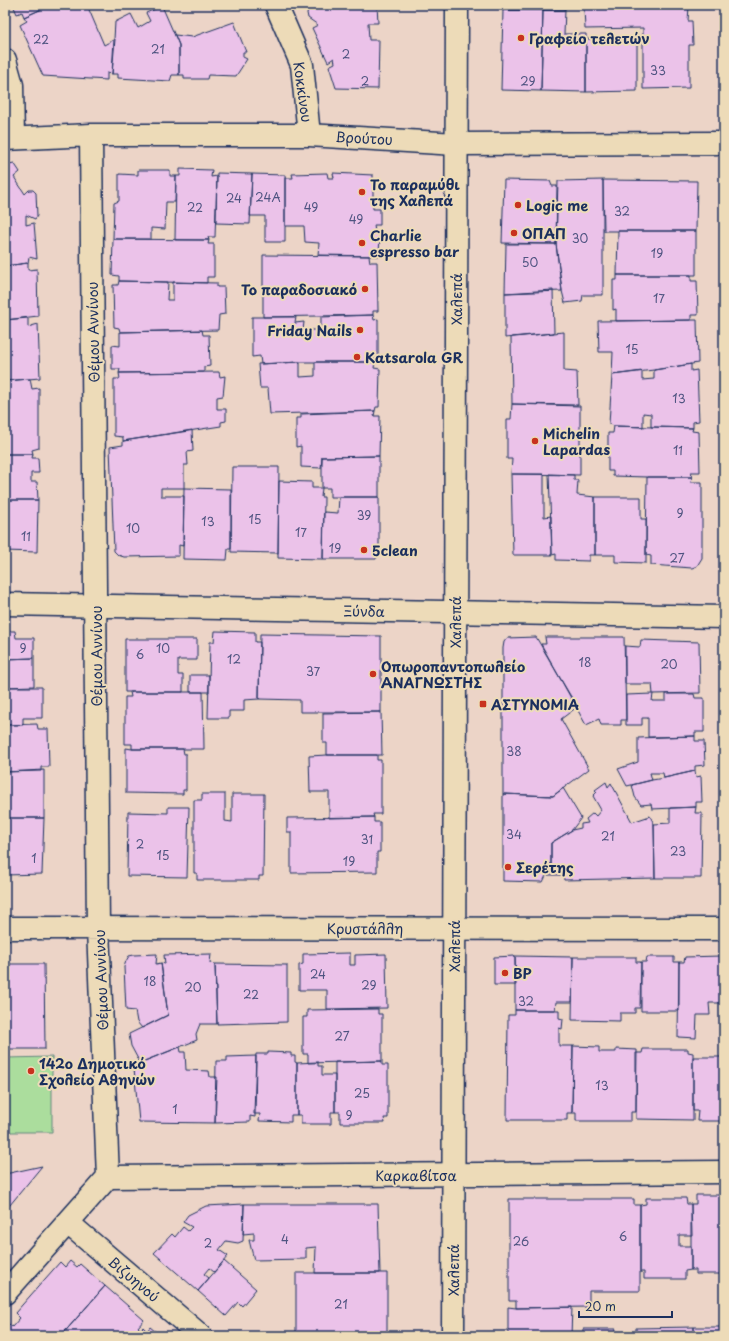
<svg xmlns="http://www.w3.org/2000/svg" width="729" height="1341" viewBox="0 0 729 1341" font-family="'Playpen Sans',sans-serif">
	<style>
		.green { fill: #abdd9d; stroke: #63867e }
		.building { fill: #ebc2e9; stroke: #1b2f5e }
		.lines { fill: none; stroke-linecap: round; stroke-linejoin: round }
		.minor-casing { stroke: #1b2f5e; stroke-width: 25 }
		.tertiary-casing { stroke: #1b2f5e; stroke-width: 25 }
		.minor { stroke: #eddbb8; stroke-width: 22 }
		.tertiary { stroke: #eddbb8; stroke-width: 22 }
		.poi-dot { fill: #c8321e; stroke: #eddbb8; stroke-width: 1.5 }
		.labels { text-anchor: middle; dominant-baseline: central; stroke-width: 4; stroke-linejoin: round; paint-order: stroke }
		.number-label { font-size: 12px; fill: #4f5481 }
		.poi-label { font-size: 14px; font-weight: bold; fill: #1b2f5e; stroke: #eddbb8; text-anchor: start }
		.street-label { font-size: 14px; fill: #1b2f5e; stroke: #eddbb8 }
	</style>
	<rect width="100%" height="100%" fill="#ecd4c7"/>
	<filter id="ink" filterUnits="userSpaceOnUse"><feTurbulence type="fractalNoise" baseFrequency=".025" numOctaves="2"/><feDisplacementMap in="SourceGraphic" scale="8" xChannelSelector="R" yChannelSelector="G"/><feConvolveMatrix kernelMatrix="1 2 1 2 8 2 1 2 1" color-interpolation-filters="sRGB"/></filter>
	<g filter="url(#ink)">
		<path class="green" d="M52,1057V1132H5V1058Z"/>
		<path class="building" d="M13,5H51L24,17L22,12L17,14Z
			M51,5H73L75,9L82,5H87L104,45L115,39L112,74L107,73V80L43,76L20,25L27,21L24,17Z
			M312,5H377L378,23H368L369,40H379L378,89L336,88L329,66L335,63L334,58L328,62L312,28L318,25L308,18L307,13L309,7Z
			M503,5H565V10H503Z
			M634,5H695V6L634,8Z
			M162,6L179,45V75H172L170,81L118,78V74H112L115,22L131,14L138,28L150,21L146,13Z
			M689,6L688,21H692L693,45H689V88L643,89V28L585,29L584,8H634Z
			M503,10H543L541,91L501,90Z
			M543,10H565L564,34H586V92L541,91Z
			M234,22L246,52H243V57L247,59L236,76L208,75L207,79H184V75H179V45L175,35L192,37Z
			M586,39H637V91L586,92Z
			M14,163L20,172L14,177L25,194L29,190H33L36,193L37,216L35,219L26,215V225L34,223L37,259L29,257L28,263L5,266V165Z
			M180,169L212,170L211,177L217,176L215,237H208L209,240H175L176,176H180Z
			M138,170H170V176H176L175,202H166L165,229L151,228V239H113L114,203L119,201V174L138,175Z
			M217,173L252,174L250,224L216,223Z
			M327,173L328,178H334L333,173L373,175V209H380V225H374L375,233H380L379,256L318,255L319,243L305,242L304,226H285V178H293L292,174Z
			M252,174L285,175V242H265V216H250Z
			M504,180L550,181L552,186H557L556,244L502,243Z
			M603,180V295H583L582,301L565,303L562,291L556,244L558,181Z
			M603,180L697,181L696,231H604Z
			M618,231H696V275H617Z
			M113,239L209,240L208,244H214V277H207V283L119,281V276L112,275Z
			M506,244H556L562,291L505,293Z
			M263,255L369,256L370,262H377L378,311H373V315L263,317Z
			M28,263V270L37,269L38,316L5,320V266Z
			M617,275H691V281H697L698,315H691V320L616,321V309L613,310V280H617Z
			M119,281L168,282L167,300H173V282L217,283V287H224L225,314L219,315L218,330L120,332L119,328L114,327L113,285H118Z
			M553,290L554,333L505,338V293Z
			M373,315L374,320L378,319V358H374L375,362H300L261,364L260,356L252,357V317H296L295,323L304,322L303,330H321V317Z
			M28,318V327L38,324L40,378L5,381V320Z
			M697,320L698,363L654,370L612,375L613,352H599L598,321Z
			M202,330L203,335H209L210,366L204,367V372L119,373L120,369H112V345L120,346V332Z
			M564,332V371L577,372L578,405L512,404L511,337Z
			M300,362V377L315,376V362H375L374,368L380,369L379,407H376L375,411L270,414L268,388H260L258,364Z
			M691,364V371L697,370L699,421L693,422V428L651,427V414L643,413V427L614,426L609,424L612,375L642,371V380L654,379V370Z
			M219,372L220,377L225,376L223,396L217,397V409H226V421L221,422V426L123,441V437L114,436V379H120L119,373Z
			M30,379L32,389L39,388V448L32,450L33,454H5V381Z
			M512,404L580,406V475L511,474L512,459H507V419H511Z
			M375,411L374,416H380L379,456L322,457L321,468L301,467V446L296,447V418H301V414Z
			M614,426L693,428L692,431L699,432L700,472H691L692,477H647L613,476V471H608V433H613Z
			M192,430L193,451L187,452L188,465H184V488H161V496H184L183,546L179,545V556L124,557L118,555L114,551L110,447L123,445V441Z
			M5,454H33L32,458H38L39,473H31V482H37L38,500H5Z
			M379,456V497H330V488H322V457Z
			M232,467H279L278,553L231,552Z
			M511,474H544V517L551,516L552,555H513Z
			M549,474L574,475V480H578L577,495L595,497V555H589V561L556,560V554L552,555Z
			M647,477H692L691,482H702V558L697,566L692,568L651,565V556L646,555Z
			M279,481L312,482V488H322L321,497H324L323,559L278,558Z
			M184,488L231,489V549H228L227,560L183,559Z
			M339,497H379V547L378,555L376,559H323L324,512L338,513Z
			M595,497H641V519H646V563L615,562V555H595Z
			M5,500H38L37,552L5,551Z
			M5,631H15L16,638H34V658L5,659Z
			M215,631L255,632V642H260L259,699L244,700V711H229V718H208L210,642H214Z
			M260,634L381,636V712H300V700L259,699Z
			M536,637L577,707L561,719L589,769L553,796L503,794V648L504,642L507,638Z
			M545,637H624L626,720H621V725H601L599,719L586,725L541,644H546Z
			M125,639H197V660H178V675H183V692H125Z
			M641,640L699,642L700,693L653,694L652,684H625V646L640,647Z
			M34,658V686L5,687V659Z
			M190,675H209V692H190Z
			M5,687H42V718H23V725H5Z
			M130,692H203L204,749H132V744H125V697H131Z
			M653,694L652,701H666V694H694L695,698H704V732H695V736L648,737V718H642V725H626V695Z
			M381,712L382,755H327V743H323V713Z
			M37,724L38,729H48L49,767H41V771L5,772V725Z
			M695,736V741H704L705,765L695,766V771L664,778L663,773H650L652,780L627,786L618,769L638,762V738Z
			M126,748L132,749H183L184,754H186V790H183V794L126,793Z
			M327,755H377V760H381V814H373L374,817L329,818V792H310L309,756Z
			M44,770V818H5V772Z
			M695,771L696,777L701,776L702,802H696V807L652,809L651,804L641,805L635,797L632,785L652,780L664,778Z
			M606,782L608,787L611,783L632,822L650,816L654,824L655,878L564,880L563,875H546L551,865V843L572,830L581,828V824L588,823L586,819L593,813L596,816L601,810L593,796L597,792L595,790Z
			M563,788L581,818L572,830L551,843V865L543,882L503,881V794L553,796Z
			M202,794H225V821L232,822V794H264L263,876H259V880H197V873H194V800H202Z
			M168,807H189L187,877L127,876L128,812L168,813Z
			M696,807L695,813H702L701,878H655L654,824L670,823V808Z
			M374,817V822H380V852H377V872L291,873V832H287V818Z
			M5,818H44L42,874L5,875Z
			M350,953V965H355V955L386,954L387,1008L327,1009V990H299V965L303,964V954Z
			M157,954L156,964L161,963L168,1015L142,1028L137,1022L135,1011L126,1010L124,967L126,961L129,956L134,955Z
			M211,954L210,963L215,964L217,1024H200L196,1034L197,1040L142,1062L139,1061L131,1046L129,1034L168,1015L161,963L165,964L164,955Z
			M515,956L516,985H494V957Z
			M515,956L573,957L572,1002H556L555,1010H515Z
			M720,956V962L724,961V1003H709L710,1015H697L696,1038L678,1037L679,962H684L685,957Z
			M573,957H636V962H641L640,1008H635V1013H620V1021L572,1020Z
			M647,957H674V962H679V1011H641V962H646Z
			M5,964H44L45,1049H5Z
			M215,964L287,965V1022L217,1024Z
			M378,1009V1014H382V1061L308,1063V1054H303V1017H307V1010Z
			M515,1010H559V1018L563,1019L562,1029L559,1028V1046H573L572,1113H567V1120H507L508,1015H515Z
			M573,1046L599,1047V1052H616V1049L637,1050L636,1112H631V1121H576V1113H572Z
			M180,1047L181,1052H185L186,1070L209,1071L210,1077H217L215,1123L139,1122L134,1068H141L142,1062Z
			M643,1049H688V1052L693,1053V1120L636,1119V1053H642Z
			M268,1052L291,1053V1056H295V1062L297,1063V1115H291V1122L259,1121L260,1114H254L256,1054H268Z
			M256,1056L255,1117L250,1116V1122L215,1123L216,1061H227V1057Z
			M693,1057H724V1121H697L698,1111H693Z
			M382,1061V1065H388V1118H384L385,1123H340V1112H335V1062Z
			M318,1062V1066H322V1075H335V1112H331V1124H301V1115H297V1063Z
			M42,1166L5,1211V1174Z
			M696,1195H724V1274H696V1270H691V1204H696Z
			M646,1198H686L687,1204H691L692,1235H679V1246H691V1270L685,1271V1279H644V1272H640V1205L646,1204Z
			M509,1199H634V1205H640V1291H589V1307L516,1308V1301H509Z
			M244,1204H378L380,1273H315L316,1247L306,1248V1259L254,1260L249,1240H254V1233L243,1234Z
			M244,1204L243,1241L238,1243L226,1241L219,1250L228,1256L214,1272L209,1268L204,1274L209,1278L198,1291L154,1253L172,1234L175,1237L183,1227L188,1231L192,1227L183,1222L188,1215L206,1206Z
			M70,1261L77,1267L80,1264L105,1286L61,1336H5V1324L7,1322L12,1327L20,1318L15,1313L60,1262L65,1267Z
			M224,1261L256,1289L242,1306L238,1302L226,1316L198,1291Z
			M296,1273H387V1335H296Z
			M105,1286L144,1320L138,1327L141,1330L135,1336H61Z
			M508,1307L516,1308L572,1307L571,1336H508Z
			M722,1320H724V1336H694V1327H723Z
			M143,1327L147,1331L150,1327L161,1336H135Z
			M694,1327V1336H636V1328Z
			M583,1329H616L615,1336H583Z
			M296,1335H387V1336H293Z"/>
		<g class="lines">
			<defs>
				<path id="minor" d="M276,5L302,65L309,135
					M5,60L12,85L13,138
					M91,135L98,928L108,1177
					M5,139L91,135H309L456,144L724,143
					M5,604L724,617
					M5,928L724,929
					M108,1177L724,1172
					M68,1223L201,1336
					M5,1293L108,1177"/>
				<path id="tertiary" d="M453,1336L457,5"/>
			</defs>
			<use href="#minor" class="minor-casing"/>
			<use href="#tertiary" class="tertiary-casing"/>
			<use href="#minor" class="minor"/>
			<use href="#tertiary" class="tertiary"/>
		</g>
	</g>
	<g class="poi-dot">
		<circle cx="521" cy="38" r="4"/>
		<circle cx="362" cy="192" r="4"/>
		<circle cx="518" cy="205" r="4"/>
		<circle cx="514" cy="233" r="4"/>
		<circle cx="362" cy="243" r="4"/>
		<circle cx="365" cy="289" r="4"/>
		<circle cx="360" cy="330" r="4"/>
		<circle cx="357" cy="357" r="4"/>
		<circle cx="535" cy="441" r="4"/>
		<circle cx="364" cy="550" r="4"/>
		<circle cx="373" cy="674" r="4"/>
		<rect x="479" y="700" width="8" height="8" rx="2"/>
		<circle cx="508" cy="867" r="4"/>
		<circle cx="505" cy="973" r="4"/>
		<circle cx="31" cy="1071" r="4"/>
	</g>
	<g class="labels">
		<g class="number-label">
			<text x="41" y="39">22</text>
			<text x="158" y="49">21</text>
			<text x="346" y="54">2</text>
			<text x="658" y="70">33</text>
			<text x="365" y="81">2</text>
			<text x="528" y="81">29</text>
			<text x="268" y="197">24Α</text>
			<text x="234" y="198">24</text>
			<text x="195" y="207">22</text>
			<text x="311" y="207">49</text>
			<text x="622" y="211">32</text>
			<text x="356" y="219">49</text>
			<text x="580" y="238">30</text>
			<text x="657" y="253">19</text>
			<text x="530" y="262">50</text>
			<text x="659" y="298">17</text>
			<text x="632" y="349">15</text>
			<text x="679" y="398">13</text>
			<text x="678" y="450">11</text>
			<text x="680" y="513">9</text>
			<text x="364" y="515">39</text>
			<text x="255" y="519">15</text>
			<text x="208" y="521">13</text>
			<text x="133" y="528">10</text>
			<text x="301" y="532">17</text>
			<text x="26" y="536">11</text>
			<text x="335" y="548">19</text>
			<text x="677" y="558">27</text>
			<text x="23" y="648">9</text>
			<text x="163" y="648">10</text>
			<text x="140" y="654">6</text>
			<text x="234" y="659">12</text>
			<text x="585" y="662">18</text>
			<text x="669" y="664">20</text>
			<text x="313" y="671">37</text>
			<text x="514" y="751">38</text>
			<text x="514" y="834">34</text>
			<text x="608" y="836">21</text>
			<text x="367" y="839">31</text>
			<text x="140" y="844">2</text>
			<text x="678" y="851">23</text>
			<text x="163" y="855">15</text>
			<text x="34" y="858">1</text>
			<text x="349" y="861">19</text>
			<text x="318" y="974">24</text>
			<text x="150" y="981">18</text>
			<text x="369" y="985">29</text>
			<text x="193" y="987">20</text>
			<text x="251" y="994">22</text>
			<text x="526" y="1001">32</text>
			<text x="342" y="1036">27</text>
			<text x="602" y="1085">13</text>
			<text x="362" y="1093">25</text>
			<text x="175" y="1109">1</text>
			<text x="349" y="1115">9</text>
			<text x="623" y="1236">6</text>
			<text x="285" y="1239">4</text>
			<text x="521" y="1241">26</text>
			<text x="208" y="1243">2</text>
			<text x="341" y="1304">21</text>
		</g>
		<g class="poi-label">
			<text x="529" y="38">Γραφείο τελετών</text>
			<text x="370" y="184">Το παραμύθι<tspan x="370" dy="16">της Χαλεπά</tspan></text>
			<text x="526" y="205">Logic me</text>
			<text x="522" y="233">ΟΠΑΠ</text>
			<text x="370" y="235">Charlie<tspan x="370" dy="16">espresso bar</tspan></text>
			<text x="357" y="289" text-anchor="end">Το παραδοσιακό</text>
			<text x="352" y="330" text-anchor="end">Friday Nails</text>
			<text x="365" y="357">Katsarola GR</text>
			<text x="543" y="433">Michelin<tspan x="543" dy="16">Lapardas</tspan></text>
			<text x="372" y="550">5clean</text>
			<text x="381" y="666">Οπωροπαντοπωλείο<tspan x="381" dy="16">ΑΝΑΓΝΩΣΤΗΣ</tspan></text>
			<text x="491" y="704">ΑΣΤΥΝΟΜΙΑ</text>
			<text x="516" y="867">Σερέτης</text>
			<text x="513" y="973">BP</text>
			<text x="39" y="1063">142ο Δημοτικό<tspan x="39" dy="16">Σχολείο Αθηνών</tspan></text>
		</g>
		<g class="street-label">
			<text transform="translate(303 92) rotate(82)">Κοκκίνου</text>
			<text transform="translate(364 138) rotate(3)">Βρούτου</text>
			<text transform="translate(456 299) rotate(-90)">Χαλεπά</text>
			<text transform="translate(93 332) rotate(-91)">Θέμου Αννίνου</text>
			<text transform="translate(364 611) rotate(1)">Ξύνδα</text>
			<text transform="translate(455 622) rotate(-90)">Χαλεπά</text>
			<text transform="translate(96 656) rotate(-90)">Θέμου Αννίνου</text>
			<text x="365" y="928">Κρυστάλλη</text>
			<text transform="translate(454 946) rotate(-90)">Χαλεπά</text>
			<text transform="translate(101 980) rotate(-92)">Θέμου Αννίνου</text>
			<text x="416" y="1175">Καρκαβίτσα</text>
			<text transform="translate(453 1270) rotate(-90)">Χαλεπά</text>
			<text transform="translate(134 1279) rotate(40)">Βιζυηνού</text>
		</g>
	</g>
	<rect width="729" height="1341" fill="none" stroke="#eddbb8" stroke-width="20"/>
	<rect x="10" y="10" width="709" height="1321" fill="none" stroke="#1b2f5e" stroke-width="1.5" filter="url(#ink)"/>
	<path d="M579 1311v6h93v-6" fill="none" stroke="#1b2f5e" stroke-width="2"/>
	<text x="585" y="1311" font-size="12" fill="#1b2f5e" stroke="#eddbb8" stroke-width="3" paint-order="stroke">20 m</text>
</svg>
